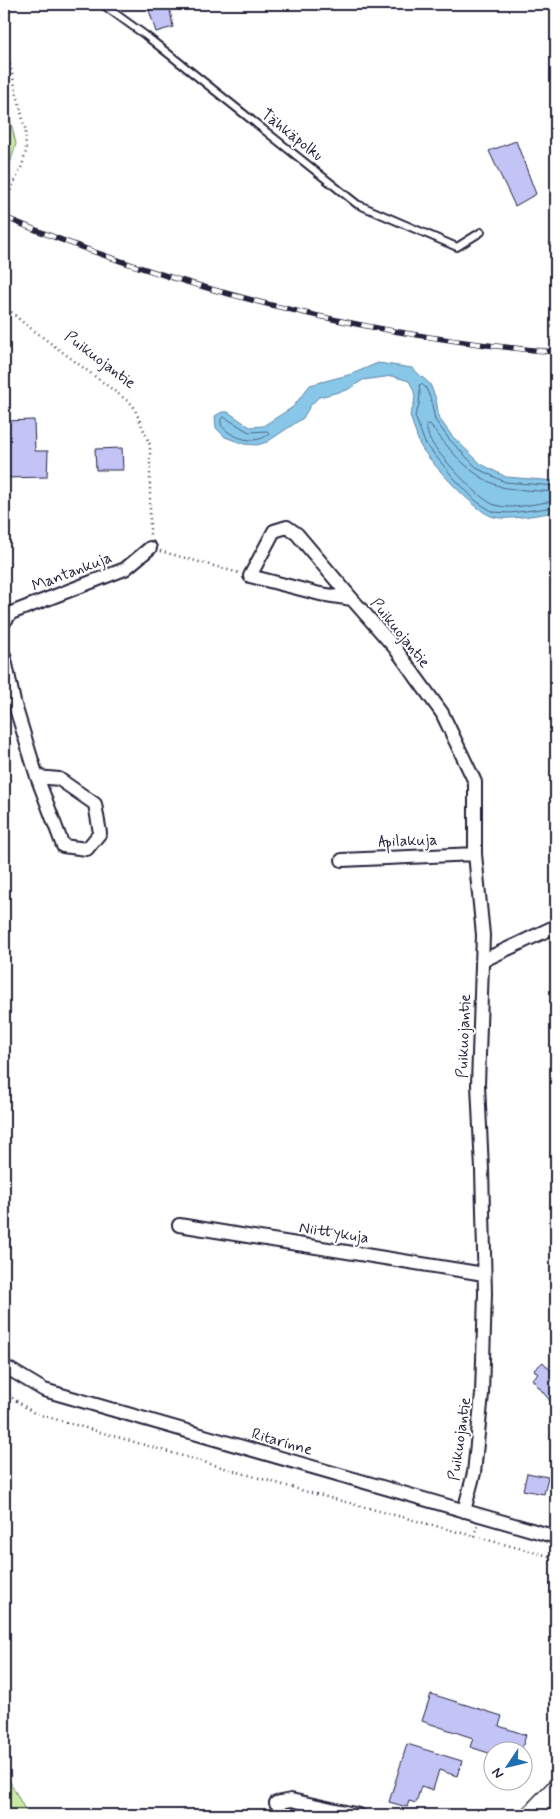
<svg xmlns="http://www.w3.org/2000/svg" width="560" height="1819" viewBox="0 0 560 1819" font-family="Mynerve,sans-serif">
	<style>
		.green { fill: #c8eaa3; stroke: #75866f }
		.water { fill: #88c7e8; stroke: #5f85a3 }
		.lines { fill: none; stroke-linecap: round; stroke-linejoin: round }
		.shore { stroke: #4b6480; stroke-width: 1 }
		.building { fill: #c3c4f6; stroke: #22223b }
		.lane-casing { stroke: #22223b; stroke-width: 10 }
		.street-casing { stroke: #22223b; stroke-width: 16 }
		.secondary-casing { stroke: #22223b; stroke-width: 21 }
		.path { stroke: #22223b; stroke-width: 2.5; stroke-dasharray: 1 4; stroke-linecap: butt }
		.lane { stroke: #fff; stroke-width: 6 }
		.street { stroke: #fff; stroke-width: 12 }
		.secondary { stroke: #fff; stroke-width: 18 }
		.rail-casing { stroke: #22223b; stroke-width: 5.5 }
		.rail { stroke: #fff; stroke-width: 4; stroke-dasharray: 11; stroke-linecap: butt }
		.labels { text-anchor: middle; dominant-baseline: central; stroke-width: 4; stroke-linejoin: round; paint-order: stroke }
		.street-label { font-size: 16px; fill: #22223b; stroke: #fff }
	</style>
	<rect width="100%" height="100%" fill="#fff"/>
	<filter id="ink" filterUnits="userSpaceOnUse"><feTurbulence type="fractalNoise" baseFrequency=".02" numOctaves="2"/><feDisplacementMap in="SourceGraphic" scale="10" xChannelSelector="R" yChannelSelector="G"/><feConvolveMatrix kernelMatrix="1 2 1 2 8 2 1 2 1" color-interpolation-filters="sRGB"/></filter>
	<g filter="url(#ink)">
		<path class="green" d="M4,92L16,144L4,183Z
			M4,1771L28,1815H4Z"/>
		<path class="water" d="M378,363L412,368L430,384L436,399L439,418L452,436L481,464L506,477L556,481V512C540,514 505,522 491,516C475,511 427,459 420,445C416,435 413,425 410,415C416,400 417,395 409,381L392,376L363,380L347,390L319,397L310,406L303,418L267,442L257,445L244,444L225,437L216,428L215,416L222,412H228L250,427L263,426L293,407L310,385L352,374Z"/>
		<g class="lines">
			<path class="shore" d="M224,417L249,432L267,431L269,434C255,446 231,438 221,425V419Z
				M556,486L505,482L478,469L449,439L435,420L431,400L426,388L422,384L419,385L420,392L419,405L415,416L425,443L453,477L476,501L493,512L510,513L556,507
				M556,492C545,491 512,490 502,487C471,477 449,450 430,424L426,425C427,430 428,435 430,440C438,454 480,501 495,505C512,511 539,502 556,501"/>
		</g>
		<path class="building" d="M147,4H169L173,27L156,32Z
			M516,141L536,194L515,206L489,151Z
			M34,420L35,451H48L47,477L4,478V421Z
			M122,448L123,470H96L95,449Z
			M543,1362L551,1371L556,1366V1408L532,1379L538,1374L534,1370Z
			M527,1473L548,1477L544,1494L523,1490Z
			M431,1694L502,1716L499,1726L526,1735L521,1752H492V1754L470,1747L473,1738L422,1721Z
			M407,1744L462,1761L457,1776L439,1770L433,1790L421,1786L416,1803L409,1801L407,1807L389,1802Z"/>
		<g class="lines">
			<defs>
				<path id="lane" d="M102,4L145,35L357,204L457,247L481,232"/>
				<path id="street" d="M352,599L297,534L287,527L274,531L250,576L320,594L352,599L395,648L442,713L475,782V854L483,935L478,1085L482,1169L485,1293L482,1394L474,1473L464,1511
					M4,622L11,613L125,569L150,548
					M4,655L14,702L37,777L63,846L87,849L100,833L95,804L59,779L37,777
					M342,860L475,854
					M482,961L556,926
					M179,1225L484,1274
					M4,1366L44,1390L556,1537
					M276,1803L291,1800L359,1815"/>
				<path id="secondary" d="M530,1815L556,1788"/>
			</defs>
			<use href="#lane" class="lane-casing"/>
			<use href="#street" class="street-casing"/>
			<use href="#secondary" class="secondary-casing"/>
			<path class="path" d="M4,40L25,128L26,151L22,166L4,204
				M4,305L21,321L133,405L150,445V535
				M160,551L239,573
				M4,1392L34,1413L304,1491L556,1558
				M474,1536L477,1525"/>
			<use href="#lane" class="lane"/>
			<use href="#street" class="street"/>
			<use href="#secondary" class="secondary"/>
			<defs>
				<path id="rail" d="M4,217C176,289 370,337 556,352"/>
			</defs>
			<use href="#rail" class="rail-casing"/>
			<use href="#rail" class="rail"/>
		</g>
	</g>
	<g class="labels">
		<g class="street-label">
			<text transform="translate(292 135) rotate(38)">Tähkäpolku</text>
			<text transform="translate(100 360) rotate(37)">Puikuojantie</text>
			<text transform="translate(72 572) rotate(-21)">Mantankuja</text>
			<text transform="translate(400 633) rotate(51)">Puikuojantie</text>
			<text transform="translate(408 841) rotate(-2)">Apilakuja</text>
			<text transform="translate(464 1036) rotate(-88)">Puikuojantie</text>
			<text transform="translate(334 1233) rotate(9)">Niittykuja</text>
			<text transform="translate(460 1439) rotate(-82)">Puikuojantie</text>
			<text transform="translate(282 1442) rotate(16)">Ritarinne</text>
		</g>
	</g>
	<rect width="560" height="1819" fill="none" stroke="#fff" stroke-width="20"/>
	<rect x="10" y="10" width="540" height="1799" fill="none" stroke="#22223b" stroke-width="2" filter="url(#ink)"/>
	<g transform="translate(508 1766) rotate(235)"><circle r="24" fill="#ffffff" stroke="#a7a7b1"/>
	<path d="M0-4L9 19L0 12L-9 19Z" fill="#1f6fb2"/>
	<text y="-8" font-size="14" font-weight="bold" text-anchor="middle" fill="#22223b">N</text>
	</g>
</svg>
